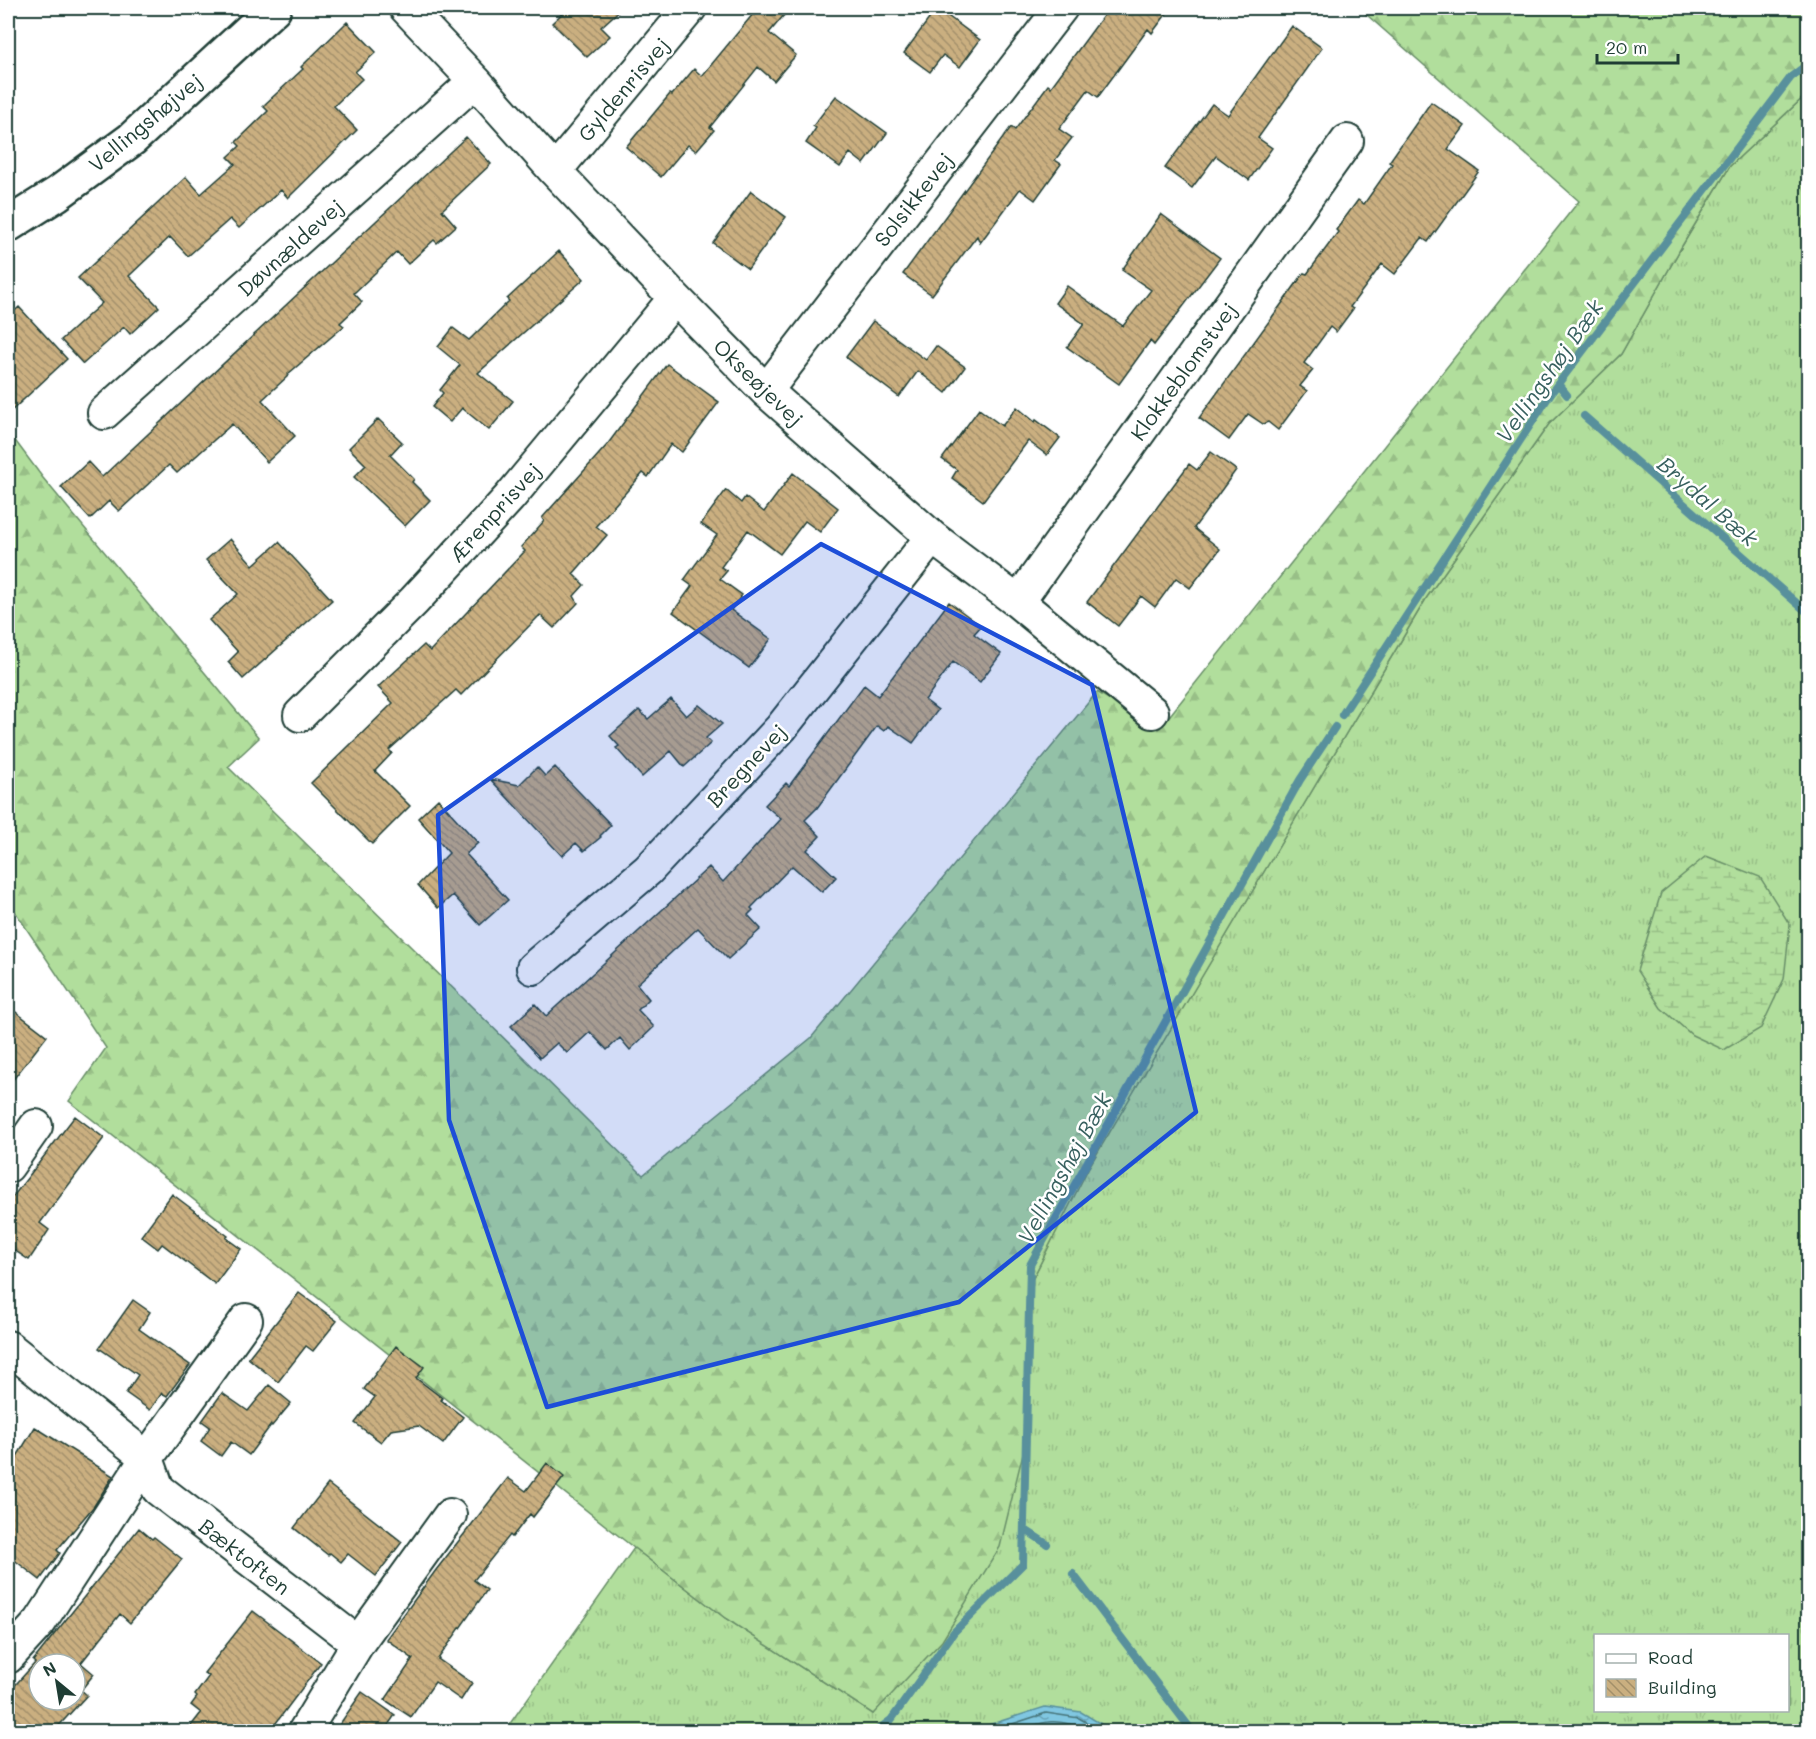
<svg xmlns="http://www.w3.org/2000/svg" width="1816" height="1739" viewBox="0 0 1816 1739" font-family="Mali,sans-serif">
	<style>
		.grass { fill: url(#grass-tufts); stroke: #688e68; stroke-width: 1.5; fill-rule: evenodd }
		.forest { fill: url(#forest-firs); stroke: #688e68; stroke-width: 1.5 }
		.wetland { fill: url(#wetland-marsh); stroke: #688e68; stroke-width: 1.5 }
		.water { fill: url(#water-ripples); stroke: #59909c; stroke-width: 1.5 }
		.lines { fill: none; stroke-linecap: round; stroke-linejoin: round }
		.shore { stroke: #467479; stroke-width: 1.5 }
		.stream { stroke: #59909c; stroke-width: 8 }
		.building { fill: url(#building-back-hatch); stroke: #1f3d34; stroke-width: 1.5; fill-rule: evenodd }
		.minor-casing { stroke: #1f3d34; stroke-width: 36 }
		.tertiary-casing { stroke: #1f3d34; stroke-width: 38 }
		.minor { stroke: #fff; stroke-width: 32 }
		.tertiary { stroke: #fff; stroke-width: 33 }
		.marked { fill: #1d4ed8; fill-opacity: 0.2; stroke: #1d4ed8; stroke-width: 4.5; stroke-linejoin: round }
		.labels { text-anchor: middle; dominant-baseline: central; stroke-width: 5; stroke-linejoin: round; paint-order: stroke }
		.street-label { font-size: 21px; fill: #1f3d34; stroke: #fff }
		.water-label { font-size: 22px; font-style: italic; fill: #37605f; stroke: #fff }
	</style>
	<defs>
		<pattern id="grass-tufts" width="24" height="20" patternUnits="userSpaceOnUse" patternTransform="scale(1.5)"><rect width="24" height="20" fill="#b1de9c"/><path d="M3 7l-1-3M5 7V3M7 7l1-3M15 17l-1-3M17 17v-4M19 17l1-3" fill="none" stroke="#98bf87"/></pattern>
		<pattern id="forest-firs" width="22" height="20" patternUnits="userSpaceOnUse" patternTransform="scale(1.5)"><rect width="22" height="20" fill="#b1de9c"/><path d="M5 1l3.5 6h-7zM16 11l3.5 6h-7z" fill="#98bf87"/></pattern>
		<pattern id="wetland-marsh" width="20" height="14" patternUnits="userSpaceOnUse" patternTransform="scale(1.5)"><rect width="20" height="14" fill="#b1de9c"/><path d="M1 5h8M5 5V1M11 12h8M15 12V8" fill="none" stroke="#98bf87"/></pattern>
		<pattern id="water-ripples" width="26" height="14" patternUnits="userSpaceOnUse" patternTransform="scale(1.5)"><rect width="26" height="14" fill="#80c7e1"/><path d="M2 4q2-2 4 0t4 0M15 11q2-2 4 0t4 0" fill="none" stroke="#68a3b7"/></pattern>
		<pattern id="building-back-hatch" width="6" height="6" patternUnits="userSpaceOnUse" patternTransform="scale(1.5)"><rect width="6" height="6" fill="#caaf80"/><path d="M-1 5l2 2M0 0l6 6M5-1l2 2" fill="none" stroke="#a3906a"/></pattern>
	</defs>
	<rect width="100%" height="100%" fill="#fff"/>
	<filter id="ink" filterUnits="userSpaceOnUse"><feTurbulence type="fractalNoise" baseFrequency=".0167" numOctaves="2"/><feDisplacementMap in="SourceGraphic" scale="12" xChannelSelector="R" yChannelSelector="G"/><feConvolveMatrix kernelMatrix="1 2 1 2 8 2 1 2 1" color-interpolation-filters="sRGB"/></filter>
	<g filter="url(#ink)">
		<path class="grass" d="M1808,93V1731L504,1732L634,1548L725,1618L873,1714L1024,1449L1032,1280L1089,1166L1427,597L1549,424L1621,354L1682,246L1730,166ZM1596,1636H1788V1710H1596Z"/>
		<path class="forest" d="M1359,8H1808V93L1730,166L1682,246L1621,354L1549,424L1427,597L1089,1167L1032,1280L1024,1449L1000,1547L942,1641L873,1714L725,1618L634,1548L69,1101L106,1048L8,901V431L43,478L259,738L228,767L643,1175L811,1038L1097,692L1159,729L1579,201Z"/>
		<path class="wetland" d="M1706,856L1760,877L1790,925L1784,979L1761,1028L1724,1050L1692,1035L1661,1008L1637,971L1661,893Z"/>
		<path class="water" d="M1045,1707L1081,1712L1113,1731H974L976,1729Z"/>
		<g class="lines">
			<path class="shore" d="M988,1732L1046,1713L1079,1718L1103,1732
				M1012,1732C1042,1722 1058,1715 1087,1732"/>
			<path class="stream" d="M1558,384L1567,395
				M1584,416L1808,613
				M1342,715L1551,393L1791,77L1808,64
				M1024,1529L1047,1544
				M1073,1574L1193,1732
				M875,1732L891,1720L954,1632L1023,1564L1030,1265L1300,780L1335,727"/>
		</g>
		<path class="building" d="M568,8H622L601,27L610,36L587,57L552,23Z
			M758,8H790L769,33L796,55L774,81L758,67L710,127L714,130L696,151L688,145L661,177L626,147L670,94L672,95L694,69L702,76Z
			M937,8L980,40L960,67L943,55L930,72L904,53Z
			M1109,8H1171L1152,33L1148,29L1098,97L1088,90L1059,129L1072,138L1055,160L1061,164L1035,200L1020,189L980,243L977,236L932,295L903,274L1011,127L1015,130L1048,85L1051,87Z
			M347,22L376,52L355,72L362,79L334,106L357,130L288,198L281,190L239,228L230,219L188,256L170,237L129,276L159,307L130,334L124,327L83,364L61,340L102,303L78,278L186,177L201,194L235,164L228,157L240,146L236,142L268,111L263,106L303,69L301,67Z
			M1292,26L1322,48L1258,138L1272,148L1249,180L1216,156L1192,188L1165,168L1212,104L1228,115Z
			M836,96L887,133L864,164L850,153L840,167L806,143L816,128L813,126Z
			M1431,102L1465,126L1448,149L1479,171L1428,242L1422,238L1395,274L1382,264L1350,307L1353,309L1336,332L1330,327L1304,363L1313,370L1300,386L1307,391L1278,430L1268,422L1263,424L1248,414L1229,440L1199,418L1304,273L1307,274L1338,232L1336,230L1358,200L1364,204L1392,164L1389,162Z
			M466,137L491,164L442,210L456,226L437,243L434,240L408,264L397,252L354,293L362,302L340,323L344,326L288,374L289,375L262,400L295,436L267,462L232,424L177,473L169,465L119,511L109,501L90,519L61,487L88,462L102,477Z
			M751,191L786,217L748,269L713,243Z
			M1161,214L1220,258L1154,345L1150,341L1119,384L1067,347L1084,324L1055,303L1067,286L1123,326L1151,290L1122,270Z
			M559,251L584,279L478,373L513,401L489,430L462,408L450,422L432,407L443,393L440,390L460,365L438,347L453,328L469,340L509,301L507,299Z
			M19,307L67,359L8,414V317Z
			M873,321L926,360L936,346L965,367L946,393L918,371L899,397L846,357Z
			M667,364L719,402L682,452L671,444L648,477L643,473L596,526L607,535L573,574L584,585L574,596L578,603L554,628L540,615L461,695L456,690L389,750L392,753L375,771L410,806L372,844L311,783L393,703L378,687L424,645L430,651L525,551L521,547L544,521L542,518L607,445Z
			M1017,407L1035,422L1036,420L1060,438L1047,455L1028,441L983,501L952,478L957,470L942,459L979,409L1002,426Z
			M378,419L402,442L390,455L414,479L412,482L430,500L405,526L354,477L366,465L349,448Z
			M1211,452L1236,470L1194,528L1220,549L1190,588L1176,578L1155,607L1141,596L1118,626L1087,602L1189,464L1197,470Z
			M793,473L838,508L820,532L805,521L780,554L748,530L721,567L727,571L720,579L742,595L731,610L771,639L749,668L673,612L692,586L684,580L717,535L701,524L726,490L741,503L745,497L764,512Z
			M230,539L253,565L279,542L332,600L243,679L228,662L238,652L209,620L238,594L206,560Z
			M949,602L981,626L974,634L1001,654L980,682L953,662L925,700L938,710L913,743L888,726L884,731L877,726L817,808L805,820L820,836L807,850L836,877L822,892L792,866L751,908L753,910L748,915L761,929L728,959L698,928L637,984L649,999L638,1010L654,1027L630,1050L620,1038L607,1050L590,1032L567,1053L557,1043L540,1058L511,1026L535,1004L546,1016L709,867L723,882L781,819L765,805L786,783L789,786L864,685L878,696Z
			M671,699L686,716L699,705L722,724L706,738L711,743L684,767L671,751L642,777L616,748L619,746L610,736L639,710L648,719Z
			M537,767L545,776L555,767L611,825L600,836L601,837L584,851L576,843L562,856L490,779L519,785Z
			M438,799L478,843L466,854L508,900L480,925L453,895L438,908L418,885L449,853L418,818Z
			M8,1006L47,1036L8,1086Z
			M75,1116L104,1138L40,1223L49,1230L29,1260L8,1246V1203Z
			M172,1194L228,1236L226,1238L241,1249L215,1284L162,1244L158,1249L141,1236Z
			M299,1293L337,1321L313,1351L306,1346L278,1382L248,1358Z
			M133,1300L150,1312L139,1329L190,1365L167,1396L162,1393L150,1410L126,1393L138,1375L99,1348Z
			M396,1346L424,1367L416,1378L442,1398L441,1400L463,1417L443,1444L419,1426L391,1430L381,1442L355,1423L375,1397L364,1389Z
			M269,1385L291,1403L272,1426L271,1425L249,1455L231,1442L221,1456L201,1441L210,1427L202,1421L222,1393L248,1411Z
			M35,1427L113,1476L94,1506L57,1550L60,1553L40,1580L8,1555V1471Z
			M547,1463L564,1477L533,1517L530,1514L512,1537L510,1535L474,1580L487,1590L438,1659L472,1683L461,1700L435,1682L411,1717L385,1700L413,1659L386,1639L436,1570L508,1478L526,1491Z
			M328,1484L402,1542L376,1576L348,1554L341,1562L330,1553L328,1555L294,1528Z
			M139,1528L152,1539L154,1537L182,1559L130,1623L120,1614L81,1663L94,1674L81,1690L87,1695L54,1731H8V1693L35,1663L33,1661ZM39,1664H75V1700H39Z
			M253,1611L321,1663L270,1731H187L201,1713L191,1705L197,1697L195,1695L209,1676L204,1673Z
			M362,1692L395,1715L384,1731H335Z"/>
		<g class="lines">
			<defs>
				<path id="minor" d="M406,8L475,81L555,171L675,298L766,391L932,537L1018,602L1152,712
					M555,171L690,8
					M766,391L1061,8
					M104,413L475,81
					M1018,602L1347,141
					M300,715L414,601L509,498L675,298
					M533,968L648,870L781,728L932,537
					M8,1166L36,1126
					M8,1347L147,1458L158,1489L358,1643
					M8,1657L40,1622L147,1458L246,1320
					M304,1732L358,1643L450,1515"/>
				<path id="tertiary" d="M8,225L57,194L132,139L274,8"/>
			</defs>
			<use href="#minor" class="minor-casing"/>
			<use href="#tertiary" class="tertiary-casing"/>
			<use href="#minor" class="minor"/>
			<use href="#tertiary" class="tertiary"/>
		</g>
	</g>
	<path class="marked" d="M821,544L1092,685L1196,1112L959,1302L547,1407L449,1120L438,815Z"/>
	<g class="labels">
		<g class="street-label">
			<text transform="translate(623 89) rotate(-50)">Gyldenrisvej</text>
			<text transform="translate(145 122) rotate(-40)">Vellingshøjvej</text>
			<text transform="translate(913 199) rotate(-52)">Solsikkevej</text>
			<text transform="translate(290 247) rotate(-42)">Døvnældevej</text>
			<text transform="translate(1183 371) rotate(-54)">Klokkeblomstvej</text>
			<text transform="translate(759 382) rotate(44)">Okseøjevej</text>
			<text transform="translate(494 512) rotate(-48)">Ærenprisvej</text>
			<text transform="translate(746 765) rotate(-47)">Bregnevej</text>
			<text transform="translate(245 1556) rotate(38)">Bæktoften</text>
		</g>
		<g class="water-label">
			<text transform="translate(1549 371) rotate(-55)">Vellingshøj Bæk</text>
			<text transform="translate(1708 501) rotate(41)">Brydal Bæk</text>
			<text transform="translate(1064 1168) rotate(-61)">Vellingshøj Bæk</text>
		</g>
	</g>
	<rect width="1816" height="1739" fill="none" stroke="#fff" stroke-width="30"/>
	<rect x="15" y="15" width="1786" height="1709" fill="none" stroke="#1f3d34" stroke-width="2" filter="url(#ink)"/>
	<rect x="1594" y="1634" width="195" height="78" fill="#ffffff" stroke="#a5b1ae" stroke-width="1.5"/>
	<rect x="1606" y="1654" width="30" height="9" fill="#ffffff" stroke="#a5b1ae" stroke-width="1.5"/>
	<text x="1648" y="1664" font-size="18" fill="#1f3d34">Road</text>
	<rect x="1606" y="1679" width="30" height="18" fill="url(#building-back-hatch)" stroke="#a5b1ae" stroke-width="1.5"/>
	<text x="1648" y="1694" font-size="18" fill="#1f3d34">Building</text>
	<g transform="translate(57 1682) rotate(330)"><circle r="28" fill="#ffffff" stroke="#a5b1ae" stroke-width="1.5"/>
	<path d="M0-4.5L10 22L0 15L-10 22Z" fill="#1f3d34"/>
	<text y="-9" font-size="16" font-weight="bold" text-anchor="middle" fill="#1f3d34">N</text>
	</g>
	<path d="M1597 54v9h81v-9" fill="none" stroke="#1f3d34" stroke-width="3"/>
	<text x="1606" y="54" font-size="18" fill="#1f3d34" stroke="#ffffff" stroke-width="4.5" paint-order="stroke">20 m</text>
</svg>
